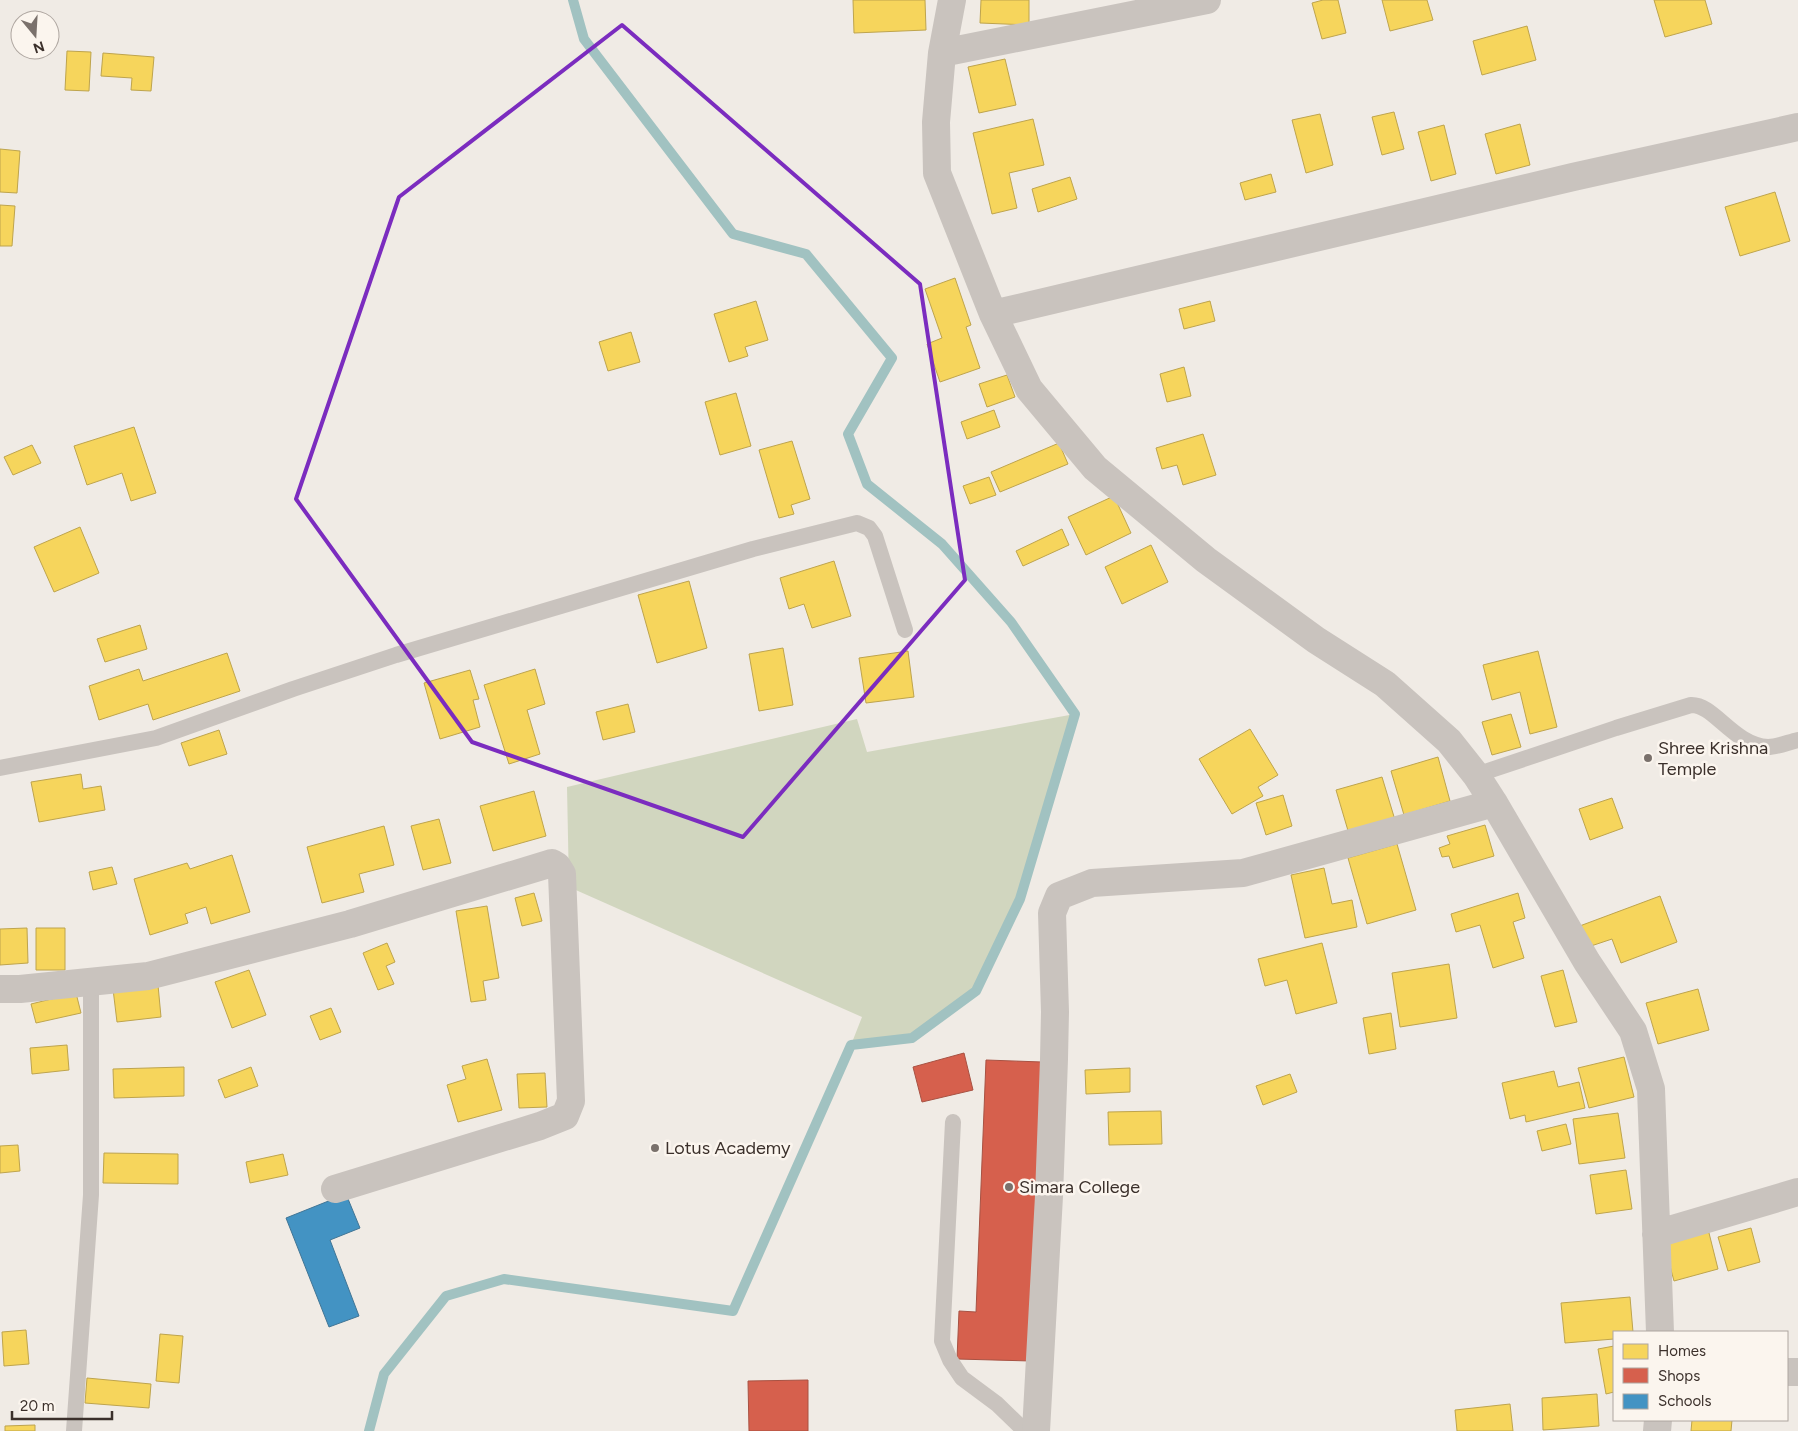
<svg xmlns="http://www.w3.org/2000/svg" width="1798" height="1431" viewBox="0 0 1798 1431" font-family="Figtree,sans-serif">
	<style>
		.green { fill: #d1d6bf }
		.homes { fill: #f6d55c; stroke: #bea44d }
		.shops { fill: #d6604d; stroke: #a85243 }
		.schools { fill: #4393c3; stroke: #417595 }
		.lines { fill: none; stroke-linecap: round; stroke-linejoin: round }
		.stream { stroke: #a1c2c1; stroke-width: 10 }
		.lane { stroke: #c9c3be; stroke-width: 16 }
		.street { stroke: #c9c3be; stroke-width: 28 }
		.marked { fill: none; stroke: #7b2cbf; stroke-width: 4; stroke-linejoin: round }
		.poi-dot { fill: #7a716c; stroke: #fbf5ee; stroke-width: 2 }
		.labels { text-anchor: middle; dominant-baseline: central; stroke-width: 5; stroke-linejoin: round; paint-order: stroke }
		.poi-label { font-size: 18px; fill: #3b302b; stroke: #fbf5ee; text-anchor: start }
	</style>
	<rect width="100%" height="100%" fill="#f0ebe5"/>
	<path class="green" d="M1075,714L1020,899L976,991L912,1038L851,1045L862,1017L569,887L567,787L857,719L867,752Z"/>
	<path class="homes" d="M853,0H925L926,30L854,33Z
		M981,0H1029V25L980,23Z
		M1323,0H1338L1346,33L1322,39L1312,3Z
		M1382,0H1427L1433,20L1390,31Z
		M1654,0H1705L1712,24L1665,37Z
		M1527,26L1536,60L1482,75L1473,41Z
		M67,51L91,52L89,91L65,90Z
		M103,53L154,57L151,91L131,90L132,78L101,76Z
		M1005,59L1016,105L979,113L968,67Z
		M1394,112L1404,149L1382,155L1372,117Z
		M1320,114L1333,165L1306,173L1292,120Z
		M1033,119L1044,165L1009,173L1017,208L992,214L973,133Z
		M1520,124L1530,165L1496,174L1485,134Z
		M1444,125L1456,174L1431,181L1418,132Z
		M0,149L20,151L17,193L0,192Z
		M1271,174L1276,192L1245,200L1240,183Z
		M1070,177L1077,199L1038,212L1032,189Z
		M1775,192L1790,241L1740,256L1725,207Z
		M0,205L15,206L12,246H0Z
		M955,278L971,325L966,327L980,368L940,382L927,344L942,338L925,289Z
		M756,301L768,340L745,347L748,356L729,362L714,314Z
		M1210,301L1215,321L1184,329L1179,309Z
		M631,332L640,362L608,371L599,342Z
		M1184,367L1191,396L1167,402L1160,374Z
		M1007,375L1015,397L987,407L979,384Z
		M736,393L751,446L720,455L705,402Z
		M994,410L1000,427L967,439L961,422Z
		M134,427L156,493L131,501L122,473L87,485L74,446Z
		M1203,434L1216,475L1183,485L1177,465L1162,469L1156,448Z
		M792,441L810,499L791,505L794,514L779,518L759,450Z
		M1059,443L1068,464L1000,492L991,472Z
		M32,445L41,463L13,475L4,457Z
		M989,477L996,495L970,504L963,486Z
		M1114,496L1131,533L1086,555L1068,517Z
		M80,527L99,573L54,592L34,547Z
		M1062,529L1069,545L1023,566L1016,551Z
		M1151,545L1168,582L1122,604L1105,567Z
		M834,561L851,616L812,628L804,604L789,609L780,578Z
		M689,581L707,648L657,663L638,595Z
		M140,625L147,649L105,662L97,639Z
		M783,648L793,705L759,711L749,654Z
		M908,651L914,697L866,703L859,658Z
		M1538,651L1557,727L1530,734L1520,692L1492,700L1483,665Z
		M227,653L240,691L153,720L148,704L99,720L89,686L139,669L143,681Z
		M535,669L545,704L527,710L540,754L509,764L484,685Z
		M470,670L479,699L473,700L480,727L440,739L424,683Z
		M628,704L635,732L603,740L596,712Z
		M1511,714L1521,747L1492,755L1482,722Z
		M1250,729L1278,775L1258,787L1263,796L1232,814L1199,759Z
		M219,730L227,754L189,766L181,743Z
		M1438,757L1450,801L1404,815L1391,771Z
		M81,774L83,789L101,786L105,810L39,822L31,782Z
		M1382,777L1395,820L1349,834L1336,790Z
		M534,791L546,836L493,851L480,806Z
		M1283,795L1292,826L1266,835L1256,803Z
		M1612,798L1623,828L1590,840L1579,809Z
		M439,819L451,863L423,870L411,826Z
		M1485,825L1494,856L1453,868L1449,856L1442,857L1439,848L1450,844L1447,836Z
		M384,826L394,865L359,874L364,892L322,903L307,847Z
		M1397,844L1416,910L1367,924L1348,858Z
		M232,855L250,912L211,924L206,907L185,914L188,923L150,935L134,879L187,863L190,869Z
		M112,867L117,884L93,890L89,872Z
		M1324,868L1332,904L1352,900L1357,927L1305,938L1291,875Z
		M534,893L542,921L522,926L515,898Z
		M1518,893L1525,918L1513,922L1524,958L1493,968L1480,925L1456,932L1451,914Z
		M1660,896L1677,942L1621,963L1612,939L1585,948L1577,927Z
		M487,906L499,978L483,981L486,1000L471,1002L456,911Z
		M27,928L28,963L0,965V929Z
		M36,928H65V970H36Z
		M387,943L395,962L386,966L394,984L378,990L363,953Z
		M1322,943L1337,1003L1296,1014L1287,980L1265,986L1258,959Z
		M1449,964L1457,1018L1400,1027L1392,973Z
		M249,970L266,1015L232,1028L215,982Z
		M1563,970L1577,1022L1555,1027L1541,976Z
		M158,985L161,1017L117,1022L113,989Z
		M1698,989L1709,1030L1658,1044L1646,1003Z
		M76,993L81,1013L36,1023L31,1004Z
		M331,1008L341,1032L320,1040L310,1016Z
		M1391,1013L1396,1049L1369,1054L1363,1018Z
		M67,1045L69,1070L32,1074L30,1048Z
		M1624,1057L1634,1097L1589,1108L1578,1068Z
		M487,1059L502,1110L458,1122L447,1085L466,1079L462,1066Z
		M184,1067V1096L114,1098L113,1069Z
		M251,1067L258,1086L225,1098L218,1080Z
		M1130,1068V1092L1086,1094L1085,1070Z
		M1554,1071L1558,1087L1579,1082L1585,1108L1526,1122L1525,1115L1510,1119L1502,1083Z
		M545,1073L547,1107L519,1108L517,1074Z
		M1290,1074L1297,1092L1263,1105L1256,1086Z
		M1161,1111L1162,1144L1109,1145L1108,1112Z
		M1618,1113L1625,1158L1579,1164L1573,1119Z
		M1566,1124L1571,1144L1542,1151L1537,1131Z
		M18,1145L20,1171L0,1173V1146Z
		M104,1153L178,1154V1184L103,1183Z
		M283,1154L288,1175L250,1183L246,1162Z
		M1626,1170L1632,1209L1596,1214L1590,1175Z
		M1751,1228L1760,1262L1728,1271L1718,1237Z
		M1708,1229L1718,1269L1674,1281L1663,1240Z
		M1630,1297L1633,1332H1614V1339L1565,1343L1561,1303Z
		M26,1330L29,1364L4,1366L2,1332Z
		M160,1334L183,1336L179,1383L156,1381Z
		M1614,1346V1392L1606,1394L1598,1349Z
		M87,1378L151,1384L149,1408L85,1403Z
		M1597,1394L1599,1426L1543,1430L1542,1398Z
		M1510,1404L1513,1431H1457L1455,1410Z
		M1692,1420H1732L1731,1431H1691Z
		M35,1425V1431H5V1426Z"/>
	<path class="shops" d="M964,1053L973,1090L922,1102L913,1067Z
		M986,1060L1042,1062L1031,1361L957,1359L959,1311L976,1312Z
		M808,1380V1431H749L748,1381Z"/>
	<path class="schools" d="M346,1194L360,1228L330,1240L359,1316L329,1327L286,1218Z"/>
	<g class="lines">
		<path class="stream" d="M369,1431L384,1374L446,1296L504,1279L733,1311L851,1045L912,1038L976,991L1020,899L1075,714L1011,622L942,544L867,484L848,434L892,358L806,254L733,234L584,39L573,0"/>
		<path class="lane" d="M0,768L156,738L293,689L396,655L753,549L857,523L869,528L875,536L905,630
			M1476,775L1616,728L1691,705C1714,704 1733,745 1768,747C1777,747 1789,742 1798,740
			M953,1122L942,1341L950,1360L962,1378L997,1404L1025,1431
			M74,1431L91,1195V981"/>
		<path class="street" d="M952,0L942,53L936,122L937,173L993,314L1029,389L1095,468L1206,560L1316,640L1385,684L1449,741L1476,775L1494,803L1587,962L1633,1031L1651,1089L1660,1332
			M942,53L1207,0
			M993,314L1573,177L1798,127
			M0,989H20L148,976L350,924L552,863L557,866L562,874L571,1101L565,1116L540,1126L335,1189
			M1656,1234L1798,1192
			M1787,1372H1798
			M1036,1431L1049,1196L1054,1059L1055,1012L1052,913L1059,896L1092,883L1243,873L1494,803
			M1657,1431L1658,1420"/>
	</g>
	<path class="marked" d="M622,25L920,284L965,580L743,837L472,742L296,499L399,197Z"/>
	<g class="poi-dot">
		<circle cx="1648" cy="758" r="5"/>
		<circle cx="655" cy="1148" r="5"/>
		<circle cx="1009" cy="1187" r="5"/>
	</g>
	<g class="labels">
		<g class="poi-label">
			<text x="1658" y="748">Shree Krishna<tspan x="1658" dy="21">Temple</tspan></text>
			<text x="665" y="1148">Lotus Academy</text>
			<text x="1019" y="1187">Simara College</text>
		</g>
	</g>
	<rect x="1613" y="1331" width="175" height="90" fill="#fbf5ee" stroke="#aea6a0"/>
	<rect x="1623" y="1344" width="25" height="15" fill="#f6d55c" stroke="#aea6a0"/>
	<text x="1658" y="1356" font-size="15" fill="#3b302b">Homes</text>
	<rect x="1623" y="1368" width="25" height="15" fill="#d6604d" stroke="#aea6a0"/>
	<text x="1658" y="1381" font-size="15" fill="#3b302b">Shops</text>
	<rect x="1623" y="1394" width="25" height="15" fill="#4393c3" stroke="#aea6a0"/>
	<text x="1658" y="1406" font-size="15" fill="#3b302b">Schools</text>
	<g transform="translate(35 35) rotate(162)"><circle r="24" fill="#fbf5ee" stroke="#aea6a0"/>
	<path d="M0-4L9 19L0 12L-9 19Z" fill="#7a716c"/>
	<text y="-8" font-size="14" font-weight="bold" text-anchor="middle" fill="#3b302b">N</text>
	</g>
	<path d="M12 1411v8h100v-8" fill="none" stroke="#3b302b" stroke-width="2.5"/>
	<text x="20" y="1411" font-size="15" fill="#3b302b" stroke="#fbf5ee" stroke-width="4" paint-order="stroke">20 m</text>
</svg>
